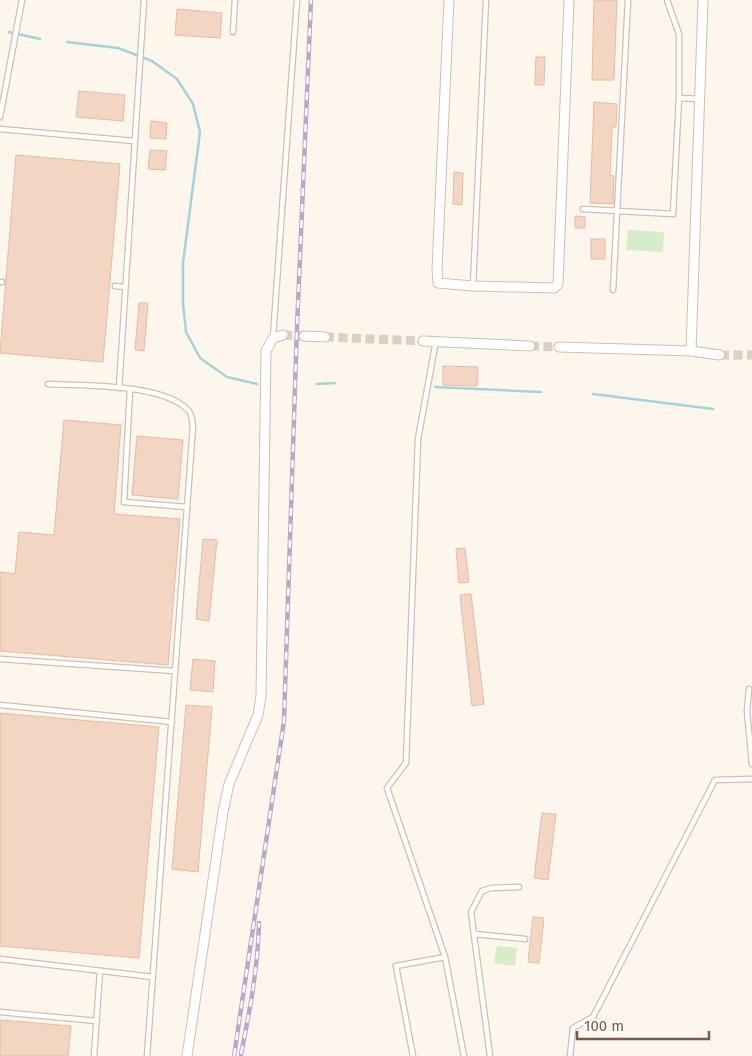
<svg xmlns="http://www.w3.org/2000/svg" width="752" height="1056" viewBox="0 0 752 1056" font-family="'Fira Sans',sans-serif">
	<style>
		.green { fill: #d8ecc9 }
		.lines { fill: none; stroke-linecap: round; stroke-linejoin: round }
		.stream { stroke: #a5d3da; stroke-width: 2.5 }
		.building { fill: #f3d5c3; stroke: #e6bba3 }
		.minor-tunnel { stroke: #dcd0c4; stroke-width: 9; stroke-dasharray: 9 4.5; stroke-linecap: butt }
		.service-casing { stroke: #d1beb0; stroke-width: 7 }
		.minor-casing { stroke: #d1beb0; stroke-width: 11 }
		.service { stroke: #fff; stroke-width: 4.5 }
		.minor { stroke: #fff; stroke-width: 9 }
		.rail-casing { stroke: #b9a8c9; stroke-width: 4.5 }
		.rail { stroke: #fffaf3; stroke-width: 2.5; stroke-dasharray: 8; stroke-linecap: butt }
	</style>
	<rect width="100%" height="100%" fill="#fdf6ec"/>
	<path class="green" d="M628,230L664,232L663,252L626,250Z
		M497,946L517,948L515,966L494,963Z"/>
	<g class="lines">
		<path class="stream" d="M9,32L40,39
			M67,42L118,48L152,61L177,79L193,104L200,132L183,263V303L186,332L200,358L227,377L257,384
			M317,384L335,383
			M435,387L541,392
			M593,394L713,409"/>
	</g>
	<path class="building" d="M594,0H617L614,80H592Z
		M177,9L222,13L220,38L175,35Z
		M536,57H545L544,85H535Z
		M79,91L125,95L123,121L76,117Z
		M594,102L617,104L616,127H612L610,175L614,176L613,204L590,203Z
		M151,121L167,123L166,139L150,138Z
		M150,150L167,151L165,170L148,169Z
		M16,155L120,164L103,362L0,353Z
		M454,172L463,173L462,205L453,204Z
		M575,216L585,217V228H575Z
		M591,239H605V259H591Z
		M139,303H148L144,351L135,350Z
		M443,366L478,367L477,386L443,385Z
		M64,420L121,425L114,514L180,519L168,665L0,651V572L15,574L19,532L54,535Z
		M137,436L183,440L178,499L132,495Z
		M203,539L217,540L209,621L196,619Z
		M465,548L469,582L459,583L456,549Z
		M471,594L484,704L472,706L460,595Z
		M193,659L215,661L213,692L190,690Z
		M186,705L212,707L198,872L172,869Z
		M0,713L159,727L139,958L0,946Z
		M542,813L556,814L548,880L534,878Z
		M533,917L544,918L539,963L528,962Z
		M0,1020L71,1026L68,1056H0Z"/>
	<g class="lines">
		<path class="minor-tunnel" d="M283,335L304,336
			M325,337L423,341
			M530,346L559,347
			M720,355H752"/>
		<defs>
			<path id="service" d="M233,32L235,0
				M679,98L699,99
				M0,117L22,0
				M0,129L134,141
				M583,209L673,214L679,98V34L667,0
				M0,282H2
				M115,286L125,287
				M473,286L486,0
				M613,290L628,0
				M273,337L297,0
				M436,341L418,439L406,763L387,788L445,957L464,1056
				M48,384C84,386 164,383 189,411C192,415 192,421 193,426L147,1056
				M119,388L144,0
				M130,389L124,502L187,507
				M0,659L175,671
				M749,689L747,711L752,764
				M0,705L172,722
				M474,934L525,939
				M0,959L153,977
				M0,1012L97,1021
				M94,1056L100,971
				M413,1056L396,966L445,957
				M490,1056L471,912L482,891L491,888L519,887
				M570,1056L573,1028L593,1017L715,780L752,779"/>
			<path id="minor" d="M449,0L437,270L438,283L473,286L554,288L558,284L569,0
				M304,336L325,337
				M423,341L530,346
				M559,347L691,351L720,355
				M691,351L703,0
				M187,1056L223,812L229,784L258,715L261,696L266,351L273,338L283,335"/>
		</defs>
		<use href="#service" class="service-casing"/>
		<use href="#minor" class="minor-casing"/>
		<use href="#service" class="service"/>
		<use href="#minor" class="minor"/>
		<defs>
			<path id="rail" d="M241,1054C250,1010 258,967 259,923
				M234,1056L284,721L297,327L311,0"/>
		</defs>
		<use href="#rail" class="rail-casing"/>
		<use href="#rail" class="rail"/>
	</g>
	<path d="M577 1031v8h132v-8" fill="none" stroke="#7a5c4d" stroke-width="2.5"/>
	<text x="584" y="1031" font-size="15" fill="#7a5c4d" stroke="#fffaf3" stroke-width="4" paint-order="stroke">100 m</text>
</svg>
